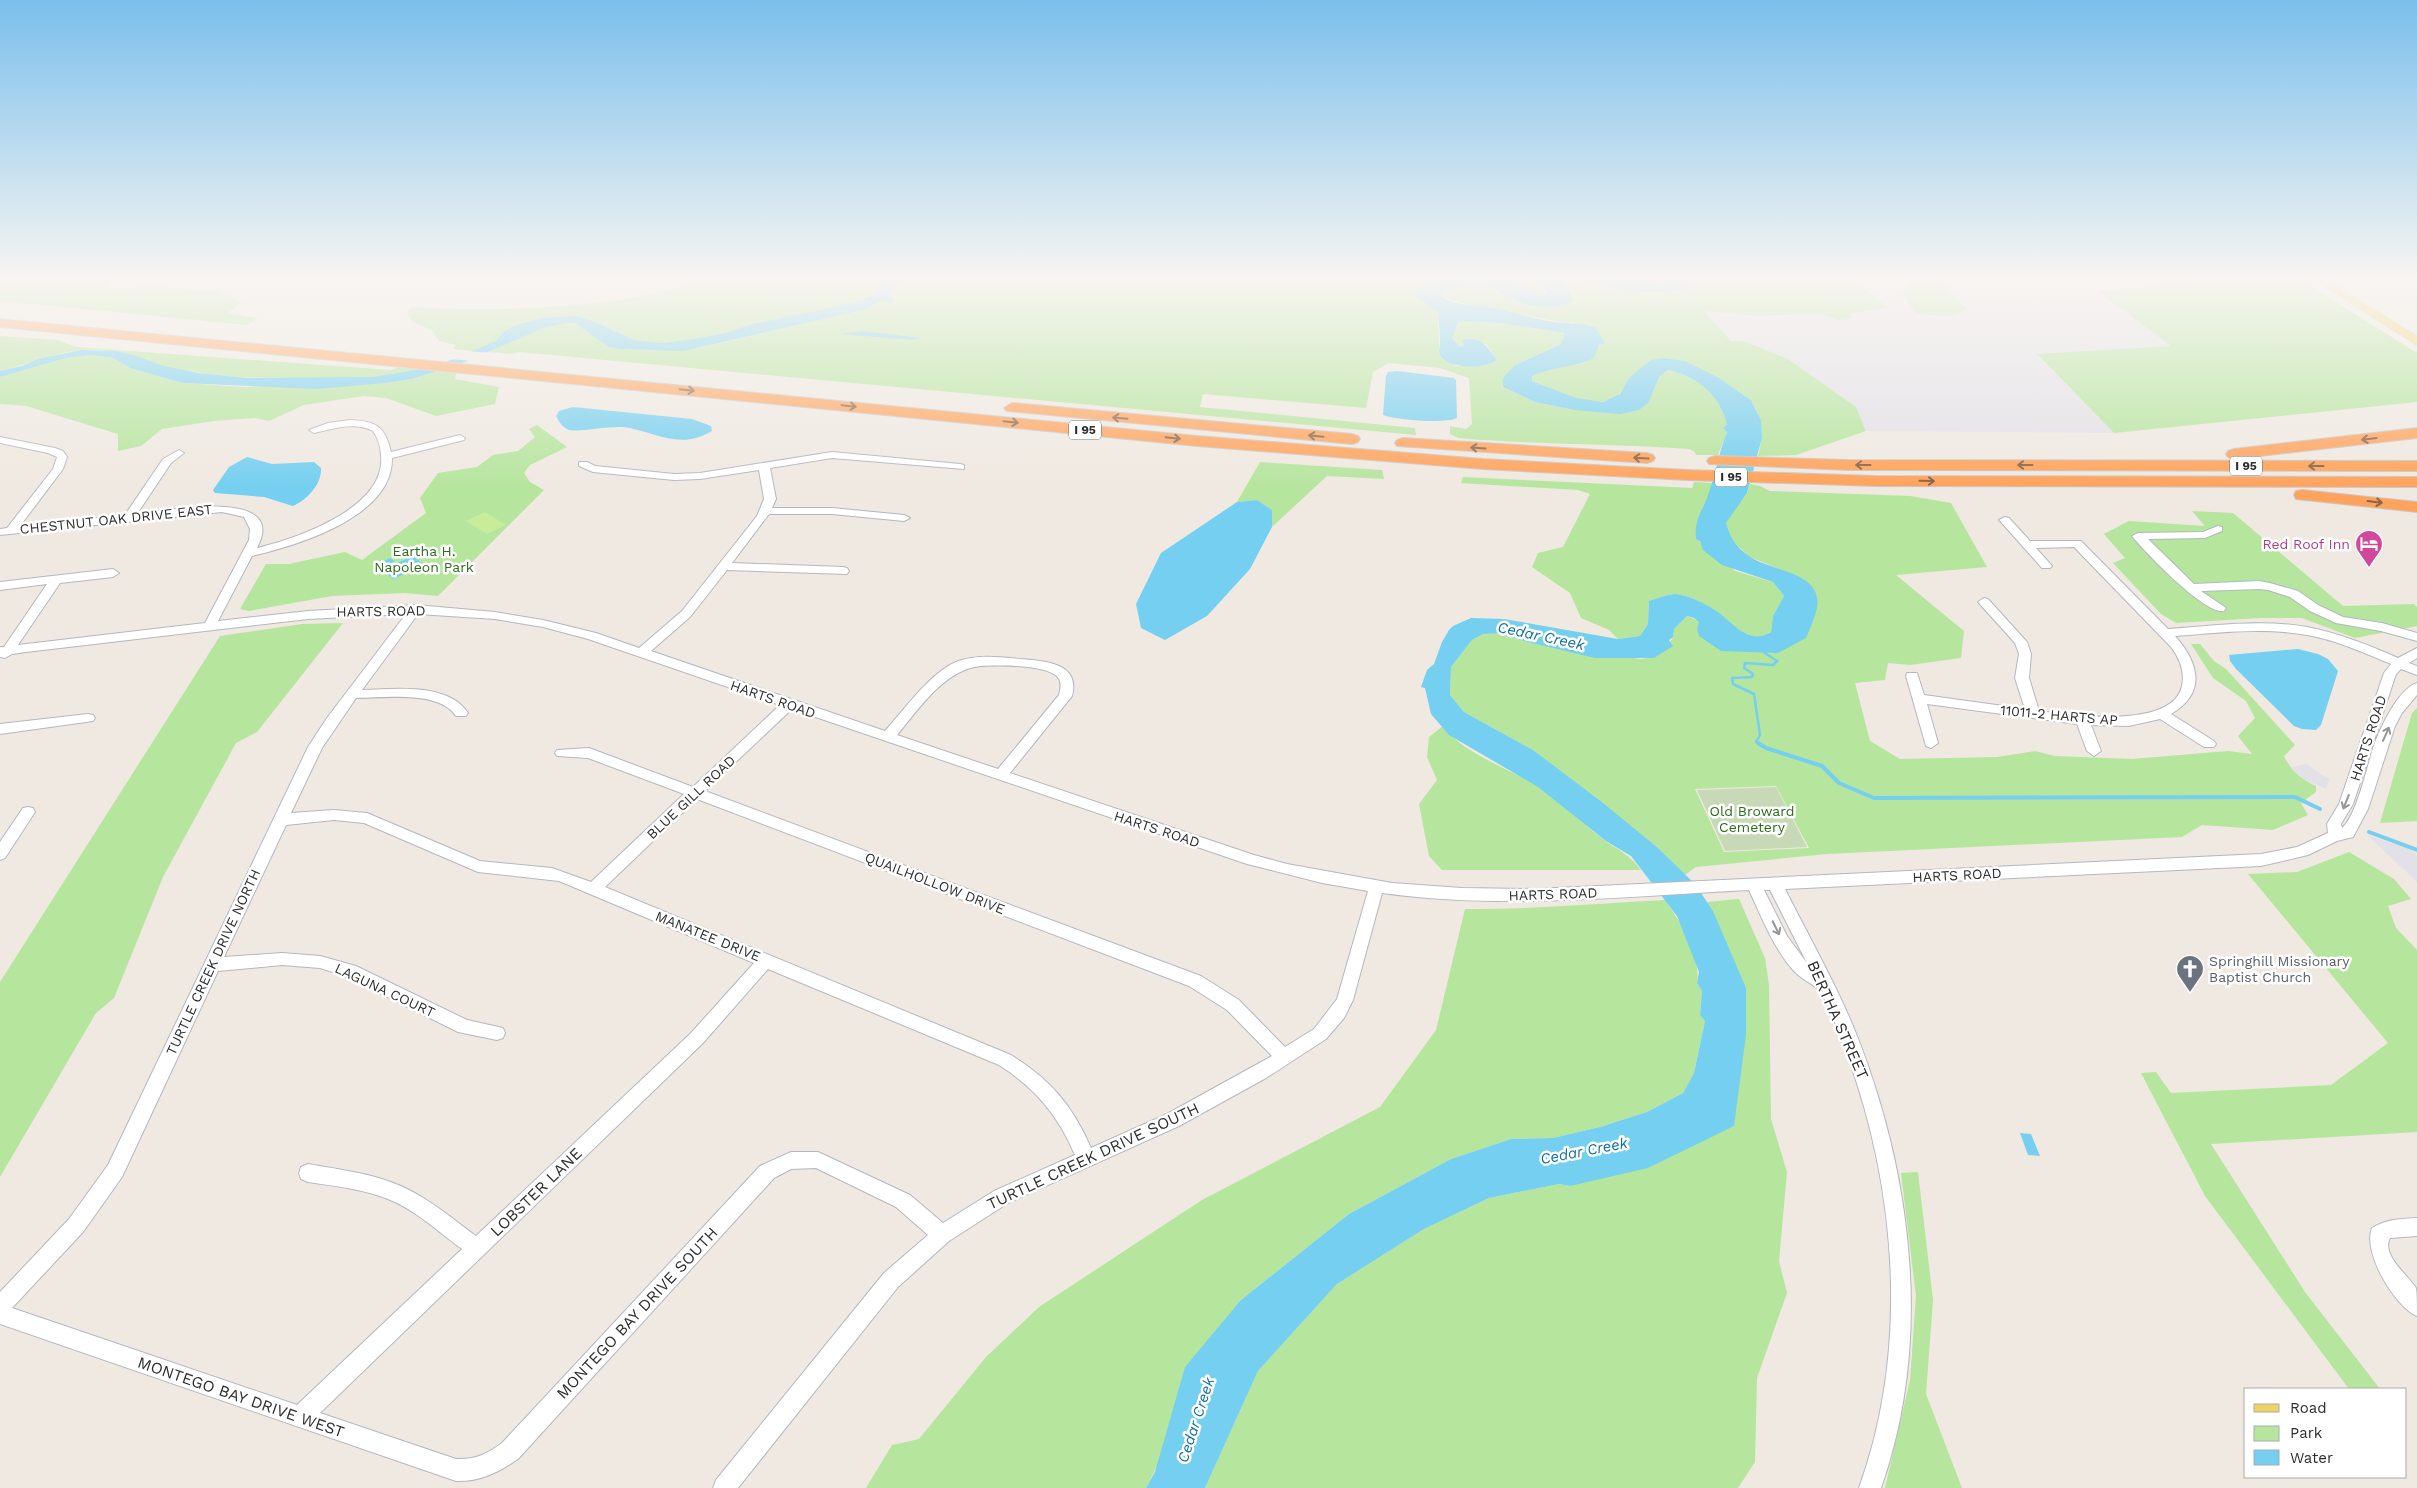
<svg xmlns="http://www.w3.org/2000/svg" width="2417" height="1488" viewBox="0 0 2417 1488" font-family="'Work Sans',sans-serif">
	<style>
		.industrial { fill: #e3e1e8 }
		.green { fill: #b6e59e; fill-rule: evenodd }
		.cemetery { fill: #c8d9b8 }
		.pitch { fill: #c9ec9a }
		.water { fill: #75cff0 }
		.pier { fill: #efe9e1 }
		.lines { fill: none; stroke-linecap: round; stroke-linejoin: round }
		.stream-far1 { stroke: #75cff0; stroke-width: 2.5 }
		.stream { stroke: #75cff0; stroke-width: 4 }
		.minor-casing { stroke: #b4b7c1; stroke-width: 2 }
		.major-casing { stroke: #c9c9c9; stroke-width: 1 }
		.highway-casing { stroke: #c9c9c9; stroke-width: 2 }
		.minor { fill: #fff; fill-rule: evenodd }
		.major { fill: #f2d163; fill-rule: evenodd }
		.highway { fill: #ffa35c; fill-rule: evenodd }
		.oneway { stroke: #8c6343 }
		.oneway2 { stroke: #969696 }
		.labels { text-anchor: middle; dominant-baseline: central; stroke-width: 5; stroke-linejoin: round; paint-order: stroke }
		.shield { fill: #fff; stroke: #6d6d6d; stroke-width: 1 }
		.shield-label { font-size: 12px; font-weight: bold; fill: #2e2e2e }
		.street-label { font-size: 14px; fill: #2e2e2e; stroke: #fff }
		.hotel-label { font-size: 14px; fill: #b23c85; stroke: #fff; text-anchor: end }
		.park-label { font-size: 14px; fill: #2c6e1b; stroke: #fff }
		.worship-label { font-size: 14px; fill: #5b616d; stroke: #fff; text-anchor: start }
		.water-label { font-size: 15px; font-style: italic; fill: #0d6fa3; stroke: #fff }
		.near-street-label { font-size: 16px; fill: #2e2e2e; stroke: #fff }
	</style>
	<rect width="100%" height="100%" fill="#efe9e1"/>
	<path class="industrial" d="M1850,280H2234L2236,282L2099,291L2172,346L2037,355L2114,433L1866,431L1856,407L1743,341H1731L1704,310L1758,316L1818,314L1839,320L1851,313L1888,307Z
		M2307,764L2322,775L2330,778L2326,789L2303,779L2291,767Z
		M2367,835L2409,849L2417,856V882Z"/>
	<path class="green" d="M0,280H107L106,289L156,287L218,291L242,302L228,313L257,318L248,325L0,301Z
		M708,280H884L876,293L858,302L748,325L729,332L694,339L662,343L634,340L591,320L576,316L503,332L496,341L473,351L453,349L456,345L439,341L432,330L412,322L407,313L410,307C506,312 616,309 708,280Z
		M900,280H1445L1417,289L1438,312L1439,351L1444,359L1456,366H1474L1497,359L1486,344L1462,341L1464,346L1460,347L1452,338L1458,321L1500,323L1565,333L1561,344L1515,365L1503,387L1535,402L1574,410L1649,402L1659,377L1668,370C1694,375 1725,396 1727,426C1728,435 1721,446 1718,455H1696L1694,451L1689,449C1612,443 1535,445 1458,438L1450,434V426L1466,429L1472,424L1469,378L1440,368L1389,363L1373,372L1366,408L1203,394L1200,407L1415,428L1416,435L519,352L513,354L489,352C507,344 557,317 576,323C587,327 601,343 610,347C622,351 685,350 698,348L864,310L882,300L890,298L895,284Z
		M1498,280H1534L1548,293H1536Z
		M1561,280H1587L1634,290L1660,292H1677L1689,282L1687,280H1850L1889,308L1851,313V318L1839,320L1818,314L1758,316L1704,311L1731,341H1743L1788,359L1856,407L1866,431L1796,455L1758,456C1763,437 1764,418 1751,401C1744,392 1698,368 1685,361L1629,378C1626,383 1623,391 1618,395C1592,414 1557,388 1531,381L1532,375L1543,370L1584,363L1599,345L1605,343L1573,322L1566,323C1547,319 1448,303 1440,295C1451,286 1479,285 1494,288C1500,290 1505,295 1511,298C1527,306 1547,308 1565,305L1571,293Z
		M1910,280H1937L1967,309C1954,320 1931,315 1915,313L1903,294Z
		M2234,280H2301L2417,353V402L2114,433L2037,354L2171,346L2098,291L2236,282Z
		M0,336L58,340L76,347L391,370L400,367L423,370C381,379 338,379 295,378C262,378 228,378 196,372C184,370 170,369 158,365C132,355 110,348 81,350C53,353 27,365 0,371Z
		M91,355L113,358L130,368L183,383L245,387L385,383L412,379L437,371L456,373L455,379L499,387L495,404L436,416L386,398L364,396L304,405L269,421L255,418L214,421L162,429L141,446L118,451V434L26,406L0,404V377L66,358Z
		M537,425L567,447L530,465L524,473L530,482L544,490L438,596L405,593L332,596L249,611L240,609L266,564H289L345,552L362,560L426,513L420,498L438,473L477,467L493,455L518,451L535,437L529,429Z
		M1260,462L1382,470L1384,479L1327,476L1272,527V510L1257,500L1237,502Z
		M1463,477L1692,488L1694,482L1712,483L1700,542L1735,571L1773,582L1784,596L1773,616L1771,632C1747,646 1731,621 1715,610C1705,603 1687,595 1676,594C1667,594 1658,598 1649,601L1648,624L1640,636L1618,639L1609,630L1581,618L1570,593L1532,567L1538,553L1563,547L1590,494L1578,490L1461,483Z
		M1750,484L1760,486L1770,491L1910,496L1951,503L1987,567L1896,575L1964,631L1961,658L1910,665L1888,663L1885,680L1855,683L1870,741L1900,759L1997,757L2035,751L2055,756L2132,759L2228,751L2252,754L2238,736L2255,718L2246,701L2213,678L2191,644H2200L2214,661L2226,669L2295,745L2284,756C2291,771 2301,779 2316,786V792L2301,803L2308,815L2273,830L2202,825L2182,837L1827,854L1696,867L1685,875L1658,848L1533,750L1464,712L1450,695L1451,667L1472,640L1483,634L1502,632L1524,641L1557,648L1641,659L1650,658L1665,651L1673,637L1674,629L1687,616L1778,653L1805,580L1750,557L1730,539L1725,523L1747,493ZM1776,786L1809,848L1724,852L1695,789Z
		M2192,511L2233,513L2343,606L2414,604L2417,607V626L2355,638L2302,618H2261L2176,623L2161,614L2113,563L2125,558L2104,534L2129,521L2205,526Z
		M343,623L257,732L236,743L163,877L114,998L96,1013L0,1177V982L220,636L302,624Z
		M2417,708V821L2380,823L2412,713Z
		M1443,726C1462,753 1508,768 1537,786C1560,801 1581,822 1603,839C1619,851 1628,853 1641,870H1442L1429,856L1419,804L1437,780L1427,757L1429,737Z
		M2349,852L2394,879L2411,899L2388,906L2396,928L2417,950V1132L2211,1144L2305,1292L2380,1389H2349L2205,1196L2141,1073L2156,1072L2171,1093L2331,1085L2388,1043L2248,874L2297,872Z
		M1739,899L1765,958L1769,985L1771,1119L1787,1172L1779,1261L1787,1293L1757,1378L1755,1462L1738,1488H1205L1258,1371L1337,1284L1424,1229L1489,1198L1559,1184L1570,1186L1734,1126L1713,911L1707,902Z
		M1665,900C1679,918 1702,960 1697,983L1702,991L1700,1015L1705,1021L1694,1073L1683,1093L1647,1112L1600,1127L1553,1138L1511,1139L1451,1159L1349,1214L1241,1300L1146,1488H866L892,1445L919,1439L986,1357L1039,1307L1202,1200L1380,1107L1436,1030L1465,909C1531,910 1598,903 1665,900Z
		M1918,1172L1933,1300L1926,1394L1962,1488H1885L1910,1380L1916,1296L1901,1173Z"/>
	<path class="cemetery" d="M1776,787L1807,847L1725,851L1697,790Z"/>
	<path class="pitch" d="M485,512L506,525L487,534L466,521Z"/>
	<path class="water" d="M884,280H900L895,284L894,291L890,296L895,301L891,304L882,300L864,310L683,351L620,349L609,347L575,323H567L543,328L465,362L412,379L385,383L317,389L183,383L130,368L113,358L91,355L66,358L0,377V371L22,366L38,359L81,350L117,351L140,357L160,365L198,373L247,378L373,377L434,367L496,341L503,332L514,326L541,318L576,316L591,320L634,340L662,343L694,339L729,332L748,325L858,302L876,293L880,284Z
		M1445,280H1498L1545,294L1548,293L1534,280H1561L1571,293L1572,301C1555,311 1528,307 1511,298C1505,295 1500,290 1494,288C1479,285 1451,286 1440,295C1451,306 1474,304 1489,307C1512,311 1543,323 1566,323C1577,324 1585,323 1596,328L1605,343L1599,345L1594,358C1575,368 1552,366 1532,376V381L1576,398L1603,402L1620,394L1629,378L1651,360L1662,358L1685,361L1719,378L1751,400L1761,420L1762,438L1747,493L1726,523C1730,538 1736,547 1749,556C1771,572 1823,571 1817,608C1815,618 1810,628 1806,638L1778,653L1721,651L1699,636L1697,629L1699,622L1694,618L1687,616L1674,629L1673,637L1669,640L1673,646L1654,658H1595L1524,641L1502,633L1483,634L1472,640L1451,667L1450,695L1464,712L1533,750L1603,803L1658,848L1695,884L1713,911L1746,988V1035L1734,1126L1648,1168L1570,1186L1559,1184L1489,1198L1424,1229L1337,1284L1258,1371L1205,1488H1146L1155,1472L1185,1367L1241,1300L1349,1214L1451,1159L1511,1139L1553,1138L1600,1127L1647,1112L1683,1093L1694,1073L1705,1021L1700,1015L1702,991L1697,983L1699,972L1677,916L1631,856L1606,841L1538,787L1449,735L1431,714L1425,688L1421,687L1427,670L1434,664L1442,642L1449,630L1453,626L1471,618L1504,619L1618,639L1640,636L1648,624L1649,601C1658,598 1667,594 1676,594C1687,595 1705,603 1715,610C1732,621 1747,646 1771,632L1773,616L1784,596L1773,582L1722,565L1703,550L1700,541L1696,539C1694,517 1703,512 1709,492C1716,472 1719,452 1727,432L1723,428L1727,425C1721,396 1697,376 1668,370L1659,377L1649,402L1639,410L1620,414L1574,410L1535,402L1503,387V378L1515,365L1561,344L1565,333L1501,323L1459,321L1452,338L1460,347L1464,346L1462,340C1483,336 1485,346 1497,359C1488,370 1441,370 1439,351C1439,348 1440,346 1440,343C1440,333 1439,322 1438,312L1416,296L1417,289Z
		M1587,280H1650L1664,282L1666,280H1687L1688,288C1667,296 1607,291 1587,280Z
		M863,331L920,338L911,340L841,334Z
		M1397,371L1454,378L1456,380L1457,418C1446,424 1395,420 1383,415L1386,376L1388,372Z
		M573,407L692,419L711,426L712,431C679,451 655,431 623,427C609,426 577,432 569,430C562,427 560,423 556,416L559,411Z
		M247,457L272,464L314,462L321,468C322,484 307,500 293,506L264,497L215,493L213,490L229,467Z
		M1257,500L1272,510V527L1250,569L1207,616L1165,640L1141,628L1136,604L1161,553L1237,502Z
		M413,556L424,565L393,579L376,565L390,558L397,563Z
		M2298,649L2318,654L2328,659L2338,671L2321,725L2316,730L2302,729L2294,726L2236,669L2230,661L2229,655Z
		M2020,1133L2031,1134L2040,1156L2028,1155Z"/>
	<path class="pier" d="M467,351L492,353L473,361L448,359Z"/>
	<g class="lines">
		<path class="stream-far1" d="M1760,745L1756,742L1760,735L1754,694L1733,684L1732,678L1752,677L1753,674L1744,668L1745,663L1773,665L1777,661L1762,651"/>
		<path class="stream" d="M1758,743L1766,748L1822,766L1839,783L1874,798L2295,797L2320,809
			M2369,832L2417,850"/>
		<defs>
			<path id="minor" d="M350,420C376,421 385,426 391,452L460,435L465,438L464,440L392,458C393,517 298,545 252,556L218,621L308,611L416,605L495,612L543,620L596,633L639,648L682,611L757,516L764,499L759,470L700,479L674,480L593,472L579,466V462H587L595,466L674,474L700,473L832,452L960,464L964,465V469L832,458L770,468L776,499L772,508H832L904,515L910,518L904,521L832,514H769L732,563L843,567L847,568L849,571L847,574L727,570L690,617L651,651L885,731C904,710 930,673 956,662C976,654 1000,657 1020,659C1043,661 1081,662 1072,696L1010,773L1254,855L1287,864L1392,883L1462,888L1535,889L2261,854L2297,847L2328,833L2327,824L2339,804L2384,673L2391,664C2364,653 2336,640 2307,635C2263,627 2218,633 2175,636C2199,663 2207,693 2171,714L2214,741L2216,744L2214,747H2204L2160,719L2129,726L2091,725L2101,751L2094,756L2087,751L2077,724L1927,704L1938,743L1931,748L1926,746L1906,676L1907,673H1917L1924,695L2025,709L2015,678L2019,654L2015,643L1978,602L1984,598L1988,599L2027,642L2031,654L2029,678L2039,711C2071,715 2172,730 2182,686C2185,672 2180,659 2171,647L2074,547L2036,548L2052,566L2050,568H2042L2001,522L1999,520L2005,517L2009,518L2030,541H2081L2168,629C2214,626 2261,619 2307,627C2338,633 2369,645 2398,658L2417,648V658L2409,663L2417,666V675L2401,669L2396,674L2353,804L2341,824L2342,828C2357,816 2368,762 2375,742C2381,727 2388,713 2397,700C2402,694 2409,685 2417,683V695L2402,713L2395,726L2368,809L2353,837L2337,841L2308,855L2261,866L1785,889C1810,939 1839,989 1859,1041C1913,1181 1932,1344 1881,1488H1859C1909,1350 1897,1193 1848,1057C1844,1046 1826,997 1820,991C1812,983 1801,979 1793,970C1773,947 1762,918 1749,890C1628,896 1504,910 1382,893L1353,1000L1344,1018L1326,1039L1266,1078L1179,1126L1008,1203L949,1241L898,1287L738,1488H713L716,1480L884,1273L928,1235L896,1207L816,1168L791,1169L774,1178L518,1459C499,1472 480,1482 456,1481L0,1324V1292L69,1219L108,1165L308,747L327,718L406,614L308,619L26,652L12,654L5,658L0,657V647H4L47,584L0,590V582L113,569L119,573L113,577L60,583L18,645L205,623L249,540L250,529L244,517L222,512L0,535V529L7,528L53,469L57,457L48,453L0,443V437L55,448L63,451L67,457L63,469L20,526L125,515L163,459L179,450L184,453L171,463L137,514C163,511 290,486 257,548C296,539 386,508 381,456C381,448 378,438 373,431C355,421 332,429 314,433L309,430L328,423ZM418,614L495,619L543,627L588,639L780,705L693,787L589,748L557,750L555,753L557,756L588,758L684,794L591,882L552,868L480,861L367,813L334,810L291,813L322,748L356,698C384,698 439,690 456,716H466L468,713C448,682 395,689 362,690ZM980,666C996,665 1051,664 1059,679C1062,684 1060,690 1059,695L998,769L897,735C919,709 944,670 980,666ZM792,709L1247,864L1322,883L1368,891L1337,999L1314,1029L1285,1047L1239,1000L1201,976L705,791ZM697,799L1189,986L1227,1010L1272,1056L1167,1114L1091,1148C1072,1105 1051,1080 1011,1055L605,887ZM334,820L364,823L478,872L559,881L754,963L691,1033L476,1236C454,1220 433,1202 409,1190C378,1174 342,1170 308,1164L301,1167L299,1173L301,1179L308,1182C334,1186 363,1189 388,1199C416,1210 438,1232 462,1249L297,1405L12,1308L83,1232L122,1177L218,971L282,965L320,968L345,976L458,1032L497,1040L503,1038L505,1033L503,1028L467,1020L356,966L320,956L282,953L224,957L286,825ZM1764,890H1770L1807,963L1787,936ZM768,969L999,1065C1035,1088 1058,1115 1075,1155L994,1191L943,1223L910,1195L818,1152H791L760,1166L502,1443C487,1454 475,1460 456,1459L320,1413L703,1043Z
				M2218,526L2222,527V531L2205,538L2148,539L2194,584L2259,581L2270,583L2298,591L2318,605L2343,617L2382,623L2417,633V641L2381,631L2336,623L2310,611L2290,597L2268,590L2259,589L2201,591L2226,608L2224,611C2205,615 2145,552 2132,536L2138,533L2203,532Z
				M88,714L93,715L95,718L93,721L0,734V724Z
				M28,807L33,808L35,812L5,858L0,860V842L23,808Z
				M2417,1218V1236L2390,1238C2381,1255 2408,1275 2416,1288C2417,1295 2417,1308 2417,1316C2395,1307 2362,1252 2372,1228C2387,1219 2400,1219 2417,1218Z"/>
			<path id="major" d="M2314,280H2326L2417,336V345Z"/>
			<path id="highway" d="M0,319L1197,436L1483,459L1688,470L1876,476L2417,477V487L1876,486L1688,480L1483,469L1197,446L0,327Z
				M1012,403L1352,434L1358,436L1360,439L1358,442L1352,444L1007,411L1004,408Z
				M2417,428V438L2234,459L2228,457L2226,454L2228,451L2234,449Z
				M1403,438L1647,453L1653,455L1655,458L1653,461L1647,463L1397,446L1395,443L1397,440Z
				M1715,456L1849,460L2417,461V471L1849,470L1709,464L1707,461L1709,458Z
				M2302,490L2417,502V512L2296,499L2294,495L2296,491Z"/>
		</defs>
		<use href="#minor" class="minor-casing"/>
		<use href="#major" class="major-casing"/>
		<use href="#highway" class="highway-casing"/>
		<use href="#minor" class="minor"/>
		<use href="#major" class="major"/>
		<use href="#highway" class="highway"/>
	</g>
	<defs><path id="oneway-shaft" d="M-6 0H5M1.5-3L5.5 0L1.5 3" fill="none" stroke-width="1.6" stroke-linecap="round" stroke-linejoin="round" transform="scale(1.25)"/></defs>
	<g class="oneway">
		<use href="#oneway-shaft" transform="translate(687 390) rotate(6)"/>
		<use href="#oneway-shaft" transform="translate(849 406) rotate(6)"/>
		<use href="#oneway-shaft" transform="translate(1120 418) rotate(-175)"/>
		<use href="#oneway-shaft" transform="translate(1011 422) rotate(6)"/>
		<use href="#oneway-shaft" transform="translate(1316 436) rotate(-175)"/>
		<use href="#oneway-shaft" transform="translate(1173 438) rotate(6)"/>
		<use href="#oneway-shaft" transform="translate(2369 439) rotate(173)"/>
		<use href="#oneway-shaft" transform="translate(1478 448) rotate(-176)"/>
		<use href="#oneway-shaft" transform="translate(1641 458) rotate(-177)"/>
		<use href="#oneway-shaft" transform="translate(1863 465) rotate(-180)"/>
		<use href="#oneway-shaft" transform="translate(2025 465) rotate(-180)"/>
		<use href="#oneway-shaft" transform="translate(2316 466) rotate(-180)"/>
		<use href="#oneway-shaft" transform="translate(1927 481) rotate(1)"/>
		<use href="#oneway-shaft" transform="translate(2375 502) rotate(7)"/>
	</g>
	<g class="oneway2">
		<use href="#oneway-shaft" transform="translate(2386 734) rotate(-66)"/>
		<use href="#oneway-shaft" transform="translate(2346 802) rotate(112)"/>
		<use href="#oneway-shaft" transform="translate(1776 928) rotate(64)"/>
	</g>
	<linearGradient id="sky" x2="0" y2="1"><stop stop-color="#7abfeb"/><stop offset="0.57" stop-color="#f8f5f2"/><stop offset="1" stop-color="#f8f5f2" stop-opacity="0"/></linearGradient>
	<rect width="2417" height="488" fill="url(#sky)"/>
	<defs>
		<symbol id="hotel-pin" viewBox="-11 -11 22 30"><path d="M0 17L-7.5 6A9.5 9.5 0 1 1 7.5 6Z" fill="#d1479c" stroke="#fff"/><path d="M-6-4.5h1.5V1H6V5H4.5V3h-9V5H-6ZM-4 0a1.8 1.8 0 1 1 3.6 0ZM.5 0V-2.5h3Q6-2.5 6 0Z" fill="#fff"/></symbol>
		<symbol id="church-pin" viewBox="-11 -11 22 30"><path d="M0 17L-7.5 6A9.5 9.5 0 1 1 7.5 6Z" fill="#6b7280" stroke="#fff"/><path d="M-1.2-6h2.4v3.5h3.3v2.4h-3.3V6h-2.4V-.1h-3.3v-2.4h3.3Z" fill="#fff"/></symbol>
	</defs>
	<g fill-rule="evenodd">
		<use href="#hotel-pin" x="2353" y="528" width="32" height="43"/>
		<use href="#church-pin" x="2174" y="953" width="32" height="43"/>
	</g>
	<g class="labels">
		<g class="shield">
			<rect x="1069" y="420.5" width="32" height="19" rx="4"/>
			<rect x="2230" y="456.5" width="32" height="19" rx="4"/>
			<rect x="1715" y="467.5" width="32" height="19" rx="4"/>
		</g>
		<g class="shield-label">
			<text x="1085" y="430">I 95</text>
			<text x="2246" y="466">I 95</text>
			<text x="1731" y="477">I 95</text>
		</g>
		<g class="street-label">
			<text transform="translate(116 519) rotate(-6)">CHESTNUT OAK DRIVE EAST</text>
			<text transform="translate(381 611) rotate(-1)">HARTS ROAD</text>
			<text transform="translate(773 699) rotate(19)">HARTS ROAD</text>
			<text transform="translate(2059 715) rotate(5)">11011-2 HARTS AP</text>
			<text transform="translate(2368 738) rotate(-72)">HARTS ROAD</text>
			<text transform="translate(691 797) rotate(-43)">BLUE GILL ROAD</text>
			<text transform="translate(1157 829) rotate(18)">HARTS ROAD</text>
			<text transform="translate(1957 875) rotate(-3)">HARTS ROAD</text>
			<text transform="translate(935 883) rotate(21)">QUAILHOLLOW DRIVE</text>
			<text transform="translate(1553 894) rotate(-2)">HARTS ROAD</text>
			<text transform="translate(708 936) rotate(22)">MANATEE DRIVE</text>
			<text transform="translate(213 962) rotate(-65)">TURTLE CREEK DRIVE NORTH</text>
			<text transform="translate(385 990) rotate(25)">LAGUNA COURT</text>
		</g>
		<g class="hotel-label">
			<text x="2350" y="544">Red Roof Inn</text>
		</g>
		<g class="park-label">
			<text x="424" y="551">Eartha H.<tspan x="424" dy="16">Napoleon Park</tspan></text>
			<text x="1752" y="811">Old Broward<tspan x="1752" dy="16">Cemetery</tspan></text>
		</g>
		<g class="worship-label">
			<text x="2209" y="961">Springhill Missionary<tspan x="2209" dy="16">Baptist Church</tspan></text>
		</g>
		<g class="water-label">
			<text transform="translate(1541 636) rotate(12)">Cedar Creek</text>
			<text transform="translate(1584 1151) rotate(-11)">Cedar Creek</text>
			<text transform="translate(1196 1420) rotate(-72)">Cedar Creek</text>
		</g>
		<g class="near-street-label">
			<text transform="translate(1838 1020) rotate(66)">BERTHA STREET</text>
			<text transform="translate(1093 1156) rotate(-25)">TURTLE CREEK DRIVE SOUTH</text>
			<text transform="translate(536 1192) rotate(-44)">LOBSTER LANE</text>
			<text transform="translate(637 1313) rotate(-47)">MONTEGO BAY DRIVE SOUTH</text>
			<text transform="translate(241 1397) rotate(19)">MONTEGO BAY DRIVE WEST</text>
		</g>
	</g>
	<rect x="2244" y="1388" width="162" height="90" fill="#ffffff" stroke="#ababab"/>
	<rect x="2254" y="1404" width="25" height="8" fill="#f2d163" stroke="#ababab"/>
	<text x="2290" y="1413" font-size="15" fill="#2e2e2e">Road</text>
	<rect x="2254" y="1426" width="25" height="15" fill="#b6e59e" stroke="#ababab"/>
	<text x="2290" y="1438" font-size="15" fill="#2e2e2e">Park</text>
	<rect x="2254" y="1450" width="25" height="15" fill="#75cff0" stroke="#ababab"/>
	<text x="2290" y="1463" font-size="15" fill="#2e2e2e">Water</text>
</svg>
